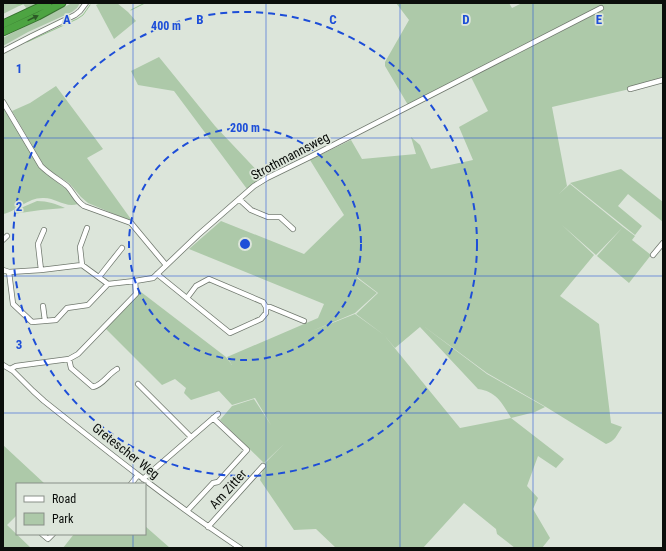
<svg xmlns="http://www.w3.org/2000/svg" width="666" height="551" viewBox="0 0 666 551" font-family="'Roboto Condensed',sans-serif">
	<style>
		.green { fill: #adc9a9 }
		.lines { fill: none; stroke-linecap: round; stroke-linejoin: round }
		.stream { stroke: #99c693; stroke-width: 1 }
		.minor-casing { stroke: #70786e; stroke-width: 6 }
		.highway-casing { stroke: #36702f; stroke-width: 9 }
		.minor { stroke: #fff; stroke-width: 4.5 }
		.highway { stroke: #4da442; stroke-width: 7 }
		.oneway { fill: #2c5926 }
		.grid { fill: none; stroke: #1d4ed8; stroke-width: 1; stroke-opacity: 0.55 }
		.ring { fill: none; stroke: #1d4ed8; stroke-width: 2; stroke-dasharray: 7 5 }
		.labels { text-anchor: middle; dominant-baseline: central; stroke-width: 3.5; stroke-linejoin: round; paint-order: stroke }
		.street-label { font-size: 13px; fill: #0b0e0b; stroke: #dce5da }
		.grid-label { font-size: 13px; text-anchor: middle; font-weight: bold; fill: #1d4ed8; stroke: #dce5da; stroke-width: 3.5; stroke-linejoin: round; paint-order: stroke }
		.centre { fill: #1d4ed8; stroke: #dce5da; stroke-width: 2 }
		.ring-label { font-size: 12px; text-anchor: middle; font-weight: bold; fill: #1d4ed8; stroke: #dce5da; stroke-width: 3.5; stroke-linejoin: round; paint-order: stroke }
	</style>
	<rect width="100%" height="100%" fill="#dce5da"/>
	<path class="green" d="M3,3H38L27,9L23,4L3,14Z
		M72,3H80L77,8L72,12L28,32L3,46V38L12,33Z
		M100,3H117L128,12L136,21L114,39L96,5Z
		M396,3H509L512,8L522,3H663V80L630,89L552,107L567,186L559,194L570,184L623,227L596,255L562,225L594,255L560,296L599,324L611,423L622,427C617,435 615,441 606,444L546,407L487,373L422,325L487,374L545,407L535,412L511,418C503,404 496,391 478,389L420,327L395,348L384,335L356,314L378,293L357,277V278L377,293L355,313L312,331L355,314L384,335L460,428L511,418L564,459L556,468L538,456L527,486L538,498L533,509L550,538L542,548H515L497,534L496,529L464,503L423,548H336L316,529L294,530L260,480L265,463L284,444L264,463L220,420L232,406L254,399L271,425L255,398L232,405L219,391L191,400L184,393L186,388L175,379L162,385L105,328L141,292L226,357L232,365L227,357L318,318L324,304L189,249L221,221L304,254L344,215L310,160L351,140L362,159L416,154L411,137L420,145L431,169L473,160L459,127L488,111L471,77L599,12L596,8L408,105L385,66V62L409,20Z
		M159,57L215,126L263,177L247,189L174,91L138,85L131,71Z
		M56,86L103,149L87,158L133,222L88,203L81,197L69,183L47,169L43,164L12,111L30,103Z
		M3,107L39,167L45,173L66,189L78,204C65,208 56,198 44,198C28,197 18,211 3,214Z
		M621,169L663,202V222L628,194L618,206L642,226L635,235L570,183Z
		M37,201C48,201 56,204 65,208L41,210L13,214L23,207Z
		M623,227L635,236L632,240L651,255L629,283L597,256Z
		M3,445L45,484H17V515L7,525L31,548H3Z
		M145,526L170,548H63L74,534H145Z"/>
	<g class="lines">
		<path class="stream" d="M16,4L20,5L25,3
			M131,10L145,3
			M27,42L77,19L83,15L90,5"/>
		<defs>
			<path id="minor" d="M3,51L32,36L75,15L80,11L86,3
				M630,89L663,80
				M3,102L41,166C49,174 58,179 67,186C73,192 76,201 84,206L131,223L166,265
				M239,199L251,210L268,217H280L293,229
				M3,240L7,236
				M653,255L663,243
				M82,265L80,247L87,228
				M3,270L9,272L41,270L82,265L108,284L135,281
				M41,270L38,244L44,230
				M9,272L13,304L32,322L56,320L67,308L88,305L108,284
				M157,274L230,333L261,319L266,313V307L263,302L209,279L196,286L187,298
				M99,277L122,248
				M43,306L45,321
				M266,307H270L304,321
				M69,359L71,368L93,387C103,385 108,374 117,369
				M3,365L13,371L33,391L44,401C108,452 172,503 240,548
				M10,369L16,366L69,359L78,354L136,294L135,281L153,278L198,235L254,186L267,178L310,157L601,8
				M138,384L191,437
				M143,479L218,414
				M131,484L138,475
				M187,511L213,483L218,482L247,450L213,418
				M208,527L263,466
				M42,534L48,539L53,534"/>
			<path id="highway" d="M3,24L48,3
				M3,32L38,16L62,3"/>
		</defs>
		<use href="#minor" class="minor-casing"/>
		<use href="#highway" class="highway-casing"/>
		<use href="#minor" class="minor"/>
		<use href="#highway" class="highway"/>
	</g>
	<defs><path id="oneway-solid" d="M-6-.8H1V-3.2L6.5 0L1 3.2V.8H-6Z"/></defs>
	<use class="oneway" href="#oneway-solid" transform="translate(33 18) rotate(-26)"/>
	<path class="grid" d="M133,3V484M266,3V548M400,3V548M533,3V548M3,138H663M3,276H663M3,413H663M133,534V548"/>
	<g class="ring">
		<circle cx="245" cy="244" r="116"/>
		<circle cx="245" cy="244" r="232"/>
	</g>
	<g class="labels">
		<g class="street-label">
			<text transform="translate(290 156) rotate(-28)">Strothmannsweg</text>
			<text transform="translate(126 451) rotate(38)">Gretescher Weg</text>
			<text transform="translate(228 489) rotate(-48)">Am Zitter</text>
		</g>
	</g>
	<g class="grid-label">
		<text x="67" y="24">A</text>
		<text x="200" y="24">B</text>
		<text x="333" y="24">C</text>
		<text x="466" y="24">D</text>
		<text x="599" y="24">E</text>
		<text x="19" y="73">1</text>
		<text x="19" y="211">2</text>
		<text x="19" y="349">3</text>
	</g>
	<circle cx="245" cy="244" r="6" class="centre"/>
	<g class="ring-label">
		<text x="166" y="30">400 m</text>
		<text x="245" y="132">200 m</text>
	</g>
	<rect width="666" height="551" fill="none" stroke="#0b0e0b" stroke-width="8"/>
	<rect x="16" y="483" width="130" height="52" fill="#dce5da" stroke="#888f87"/>
	<rect x="24" y="496" width="20" height="6" fill="#ffffff" stroke="#888f87"/>
	<text x="52" y="503" font-size="12" fill="#0b0e0b">Road</text>
	<rect x="24" y="513" width="20" height="12" fill="#adc9a9" stroke="#888f87"/>
	<text x="52" y="523" font-size="12" fill="#0b0e0b">Park</text>
</svg>
